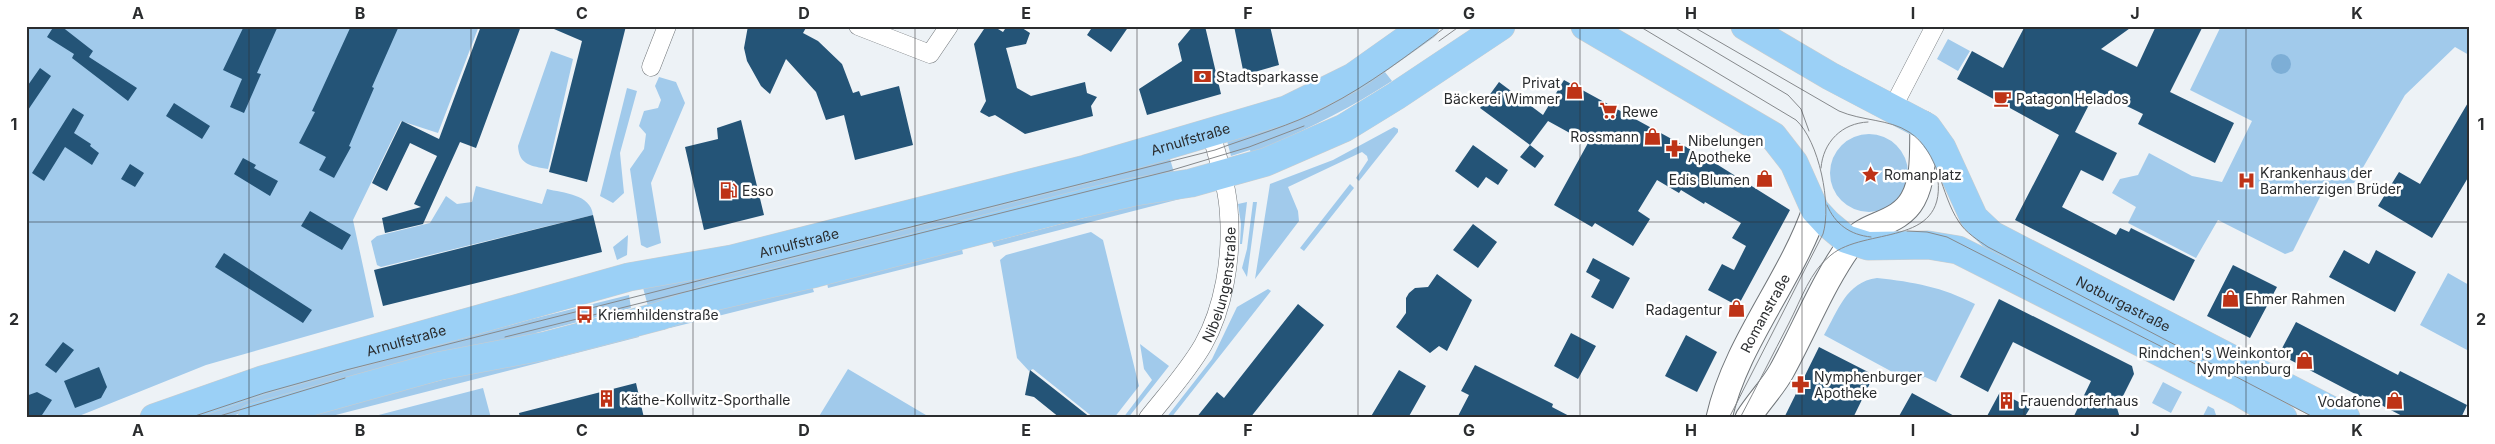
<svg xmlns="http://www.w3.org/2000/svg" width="2495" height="444" viewBox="0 0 2495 444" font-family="Inter,sans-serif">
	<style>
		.green { fill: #a1caeb }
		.water { fill: #7daed6 }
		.building { fill: #245477 }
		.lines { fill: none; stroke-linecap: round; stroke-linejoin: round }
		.street-casing { stroke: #707579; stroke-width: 19 }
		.secondary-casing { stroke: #707579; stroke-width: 27 }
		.primary-casing { stroke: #cccdcd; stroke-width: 29 }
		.street { stroke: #fff; stroke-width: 18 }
		.secondary { stroke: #fff; stroke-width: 25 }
		.primary { stroke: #9bd0f6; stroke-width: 28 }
		.tram { stroke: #86898c; stroke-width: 1 }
		.grid { fill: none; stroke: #2b2d2f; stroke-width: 1; stroke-opacity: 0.55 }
		.labels { text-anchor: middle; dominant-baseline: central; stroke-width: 5; stroke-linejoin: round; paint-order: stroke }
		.poi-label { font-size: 14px; fill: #2b2d2f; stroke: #fff; text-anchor: start }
		.street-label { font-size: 14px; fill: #2b2d2f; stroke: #fff }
		.neatline { fill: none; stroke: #2b2d2f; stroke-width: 2 }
		.grid-label { font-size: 16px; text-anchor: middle; font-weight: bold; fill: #2b2d2f }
	</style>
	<rect width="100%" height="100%" fill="#edf2f6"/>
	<path class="green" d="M26,26H479L438,133L401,121L353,220L374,317L206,365L74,418H26Z
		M2221,26H2469V55L2455,47L2405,95L2354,183L2326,185L2293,251L2285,254L2218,220L2196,258L2128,223L2136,207L2112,193L2120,179L2138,175L2149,153L2192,176L2222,182L2252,121L2190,90Z
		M1948,39L1970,51L1958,71L1937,59Z
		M551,51L573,59L548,169C531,166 519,165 518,146Z
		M1381,67L1392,81C1347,110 1301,133 1251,153L1250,150L1231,156L1227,141Z
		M659,77L676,82L685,103L651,183L661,243L647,248L641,245L630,169L644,149L646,134L639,126L644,111L658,108L661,100L655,86Z
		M627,88L637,91L620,153L624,193L613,203L600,196Z
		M1394,127L1398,129V132L1359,181L1356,178L1368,160L1367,156L1362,152L1288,187L1298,211L1299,221L1255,279L1270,184L1333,160Z
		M1830 173a39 39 0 1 1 78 0a39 39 0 1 1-78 0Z
		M1168,152L1175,176L649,310L642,284Z
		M1350,184L1354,188L1304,251L1300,248Z
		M476,186L542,204L547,189C563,193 591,194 593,215L381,267L377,265L371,241L377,236L430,223L446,196L457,204L472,202Z
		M1179,193L1180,199L994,247L992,242Z
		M1247,202L1242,244H1240L1241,224L1238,204Z
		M1253,202H1257L1247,277L1242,268L1247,249Z
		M1091,232L1103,240L1139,386L1114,418H1094L1033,369L1029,371L1017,358L1000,260L1006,255Z
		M628,235L627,255L617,260L613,247Z
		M962,249L963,254L828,288L827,283Z
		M2448,273L2469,285V351L2420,325Z
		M1877,278C1914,282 1942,287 1975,304L1936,382L1925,377L1911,382L1824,335C1838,311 1846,282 1877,278Z
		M812,286L814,292L670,328L669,322L697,312L729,307Z
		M1268,289L1271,291L1171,418H1166L1212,359L1237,307Z
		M629,295L631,308L536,333L537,339L267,404L227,418H174L532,319Z
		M638,331L639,337L324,418H304L358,401Z
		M1140,344L1169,366L1128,418H1123L1152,380L1144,369Z
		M848,369L931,418H818Z
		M2163,382L2182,392L2171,413L2152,403Z
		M483,388L491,418H367Z
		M2208,406L2214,409L2217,418H2202Z"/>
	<path class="water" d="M2271 64a10 10 0 1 1 20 0a10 10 0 1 1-20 0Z"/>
	<path class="building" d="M54,26H61L93,51L89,57L137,88L128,101L72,58L74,54L47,37Z
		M244,26H278L257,73L261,74L244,113L230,107L242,79L223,70Z
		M351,26H399L372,87L374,88L349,146L351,147L334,178L319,170L326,157L299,143L315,112L312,111Z
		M481,26H521L476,148L460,142L423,224L385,233L382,218L421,207L414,204L437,156L410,143L387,191L372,183L402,121L439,139Z
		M547,26H626L587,182L549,172L582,41Z
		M748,26H807L803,33L818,41L842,64L853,93L859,91L861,96L899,86L913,145L855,160L844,115L826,120L816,92L786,59L770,94L761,86L747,61L744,48Z
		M986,26H993L1003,32L1007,26H1019L1030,33L1026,44L1006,48L1017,88L1031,96L1085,82L1087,93L1097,97L1091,106L1093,116L1025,134L995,115L989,117L980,112L986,101L974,44Z
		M1093,26H1129L1111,52L1087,35Z
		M1193,26H1205L1221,94L1147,115L1139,89L1182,61L1178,44Z
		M1234,26H1270L1279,65L1244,75Z
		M2025,26H2133L2101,49L2137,67L2156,26H2203L2170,92L2234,123L2215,163L2138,124L2143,114L2096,91L2075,132L2117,153L2103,181L2081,170L2062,207L2116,235L2120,228L2129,232L2131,228L2195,260L2174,301L2015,220L2059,135L1957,79L1972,51L2003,68Z
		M40,68L51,76L26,113V88Z
		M1564,80L1710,160L1790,210L1738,306L1708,290L1722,264L1734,270L1746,246L1732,238L1741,223L1705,202L1704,204L1681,190L1679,193L1657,180L1638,211L1650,219L1633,246L1595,223L1592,227L1554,205L1588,143L1548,121L1530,145L1544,156L1535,168L1520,157L1530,145L1480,108L1499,82L1543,115Z
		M2469,101V176L2432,238L2378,206L2399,172L2420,184Z
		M174,103L210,126L202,139L166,116Z
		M73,108L84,115L74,133L91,144L90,146L99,153L92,165L65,147L44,181L32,173Z
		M741,120L764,215L704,230L685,147L718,139L717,128Z
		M1473,145L1508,170L1498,185L1486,177L1478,188L1455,171Z
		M243,158L256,165L254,168L278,181L270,196L234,174Z
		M130,164L144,173L135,187L121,179Z
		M310,211L351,235L342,250L301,226Z
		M593,215L602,252L383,306L374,270Z
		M1473,224L1497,242L1478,268L1453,250Z
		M2344,250L2369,264L2376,250L2416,272L2395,312L2329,277Z
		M224,253L312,310L303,323L215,267Z
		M1593,258L1630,278L1613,309L1591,297L1600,280L1586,272Z
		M2233,265L2277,287L2250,338L2207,316Z
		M1437,274L1472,300L1447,351L1439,346L1430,353L1396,327L1406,313V298L1409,293L1415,288L1428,287Z
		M1999,299L2132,366L2134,374L2117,408L2120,418H2073L2091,381L2013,342L1988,392L1960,377Z
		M1298,304L1324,325L1250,418H1196L1217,392L1224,398Z
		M2296,322L2398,375L2400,371L2467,405L2461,418H2406L2362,395L2361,397L2279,354Z
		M1571,333L1596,346L1578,379L1554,366Z
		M1686,335L1717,352L1697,392L1665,376Z
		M63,342L74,350L56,373L45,365Z
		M1819,347L1874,375L1853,418H1784Z
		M1475,365L1553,404L1552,407L1573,418H1457L1469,395L1461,391Z
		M99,367L107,387L101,398L75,408L64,381Z
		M1030,370L1091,418H1060L1034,397L1025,395Z
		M1399,370L1426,386L1408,418H1370Z
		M636,383L644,418H520L519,413Z
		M37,392L52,400L40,418H26V396Z
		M2000,392L2030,408L2024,418H1986Z
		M1912,393L1958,418H1898Z"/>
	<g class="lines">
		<defs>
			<g id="street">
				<path d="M858,26L930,54L949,26"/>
				<path d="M651,67L667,26"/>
				<path d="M1893,107L1935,26"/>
				<path id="s1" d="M1148,418C1167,394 1188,371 1203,345C1224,308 1232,257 1229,215C1228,188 1218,159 1211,133"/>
			</g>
			<g id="secondary">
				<path id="s2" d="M1719,418C1736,343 1790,282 1815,210"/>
				<path d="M1748,418C1758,402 1772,388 1781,372C1805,329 1823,281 1852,242C1866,223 1899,225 1913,199C1925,177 1922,148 1923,124"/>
			</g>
			<g id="primary">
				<path d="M1585,26L1773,136L1794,163L1815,210L1828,224L1846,239L1868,246L1928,245L1958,250L2239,392L2283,418"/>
				<path id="s3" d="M1745,26L1830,76L1927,127L1942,148L1974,218L1992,235L2346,418"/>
				<path id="s4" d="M154,418L262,380L629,277L732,259L913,213L1086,169L1286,110L1353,77L1425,26"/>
				<path d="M252,418L439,366L545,346L660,316L716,296L816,273L1085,203L1133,192L1191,183L1266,162L1344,128L1396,96L1501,26"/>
			</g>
		</defs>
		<use href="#street" class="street-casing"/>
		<use href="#secondary" class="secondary-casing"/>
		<use href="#primary" class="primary-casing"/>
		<use href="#street" class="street"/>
		<use href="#secondary" class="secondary"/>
		<use href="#primary" class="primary"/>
		<path class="tram" d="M1639,26L1796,120C1819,141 1832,205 1823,234L1729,418
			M1672,26L1788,95L1801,109L1809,131
			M1692,26L1839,111C1862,121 1889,119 1909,132C1940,152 1940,194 1959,222C1966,233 1978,240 1988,247L2315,418
			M1439,41L1460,26
			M1821,168C1823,142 1842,123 1868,122
			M1827,205C1835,224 1850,235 1871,237
			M1907,231L1927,232L1947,237L2209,371
			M505,337L1169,171L1249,147L1304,126
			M189,418L264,393L346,370L1215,150C1252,136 1291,126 1326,107C1369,85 1408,55 1447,26
			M213,418L345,378
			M1740,418C1757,386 1773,354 1789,323C1801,300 1810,271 1831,255C1865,227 1945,247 1938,180"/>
	</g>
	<path class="grid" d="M249,26V418M471,26V418M693,26V418M915,26V418M1137,26V418M1358,26V418M1580,26V418M1802,26V418M2024,26V418M2246,26V418M26,222H2469"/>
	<defs>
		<symbol id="bank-bare" viewBox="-9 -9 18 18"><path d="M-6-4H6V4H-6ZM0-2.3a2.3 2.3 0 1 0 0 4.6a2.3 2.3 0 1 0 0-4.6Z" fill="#be3317" stroke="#fff" stroke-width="2.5" paint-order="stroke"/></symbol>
		<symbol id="shop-bare" viewBox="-9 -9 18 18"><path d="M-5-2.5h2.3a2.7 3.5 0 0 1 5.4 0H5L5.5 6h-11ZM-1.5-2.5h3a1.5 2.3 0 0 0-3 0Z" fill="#be3317" stroke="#fff" stroke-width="2.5" paint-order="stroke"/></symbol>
		<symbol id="cafe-bare" viewBox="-9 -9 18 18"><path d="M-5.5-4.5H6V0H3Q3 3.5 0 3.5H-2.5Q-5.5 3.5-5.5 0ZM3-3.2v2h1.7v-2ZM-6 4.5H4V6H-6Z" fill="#be3317" stroke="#fff" stroke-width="2.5" paint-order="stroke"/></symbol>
		<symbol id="supermarket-bare" viewBox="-9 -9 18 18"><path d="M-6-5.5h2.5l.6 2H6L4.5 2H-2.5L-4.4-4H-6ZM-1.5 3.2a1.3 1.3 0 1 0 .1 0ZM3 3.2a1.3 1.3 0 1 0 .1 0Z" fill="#be3317" stroke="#fff" stroke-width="2.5" paint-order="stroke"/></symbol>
		<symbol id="pharmacy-bare" viewBox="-9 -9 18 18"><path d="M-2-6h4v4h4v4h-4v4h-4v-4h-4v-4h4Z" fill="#be3317" stroke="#fff" stroke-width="2.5" paint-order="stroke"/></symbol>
		<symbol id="sight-bare" viewBox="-9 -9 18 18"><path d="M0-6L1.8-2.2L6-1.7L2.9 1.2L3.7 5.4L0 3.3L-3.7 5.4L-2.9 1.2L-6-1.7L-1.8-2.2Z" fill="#be3317" stroke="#fff" stroke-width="2.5" paint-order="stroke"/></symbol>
		<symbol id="hospital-bare" viewBox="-9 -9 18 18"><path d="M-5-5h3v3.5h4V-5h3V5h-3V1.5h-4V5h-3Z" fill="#be3317" stroke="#fff" stroke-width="2.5" paint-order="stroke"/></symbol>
		<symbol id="fuel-bare" viewBox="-9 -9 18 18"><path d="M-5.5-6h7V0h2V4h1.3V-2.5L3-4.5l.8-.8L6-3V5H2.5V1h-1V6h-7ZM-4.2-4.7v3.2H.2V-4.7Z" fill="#be3317" stroke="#fff" stroke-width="2.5" paint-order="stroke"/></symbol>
		<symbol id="bus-bare" viewBox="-9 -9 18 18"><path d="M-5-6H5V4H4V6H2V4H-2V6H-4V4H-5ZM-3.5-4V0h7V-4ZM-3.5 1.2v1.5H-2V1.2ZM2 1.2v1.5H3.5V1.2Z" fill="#be3317" stroke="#fff" stroke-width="2.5" paint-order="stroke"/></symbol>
		<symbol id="building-bare" viewBox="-9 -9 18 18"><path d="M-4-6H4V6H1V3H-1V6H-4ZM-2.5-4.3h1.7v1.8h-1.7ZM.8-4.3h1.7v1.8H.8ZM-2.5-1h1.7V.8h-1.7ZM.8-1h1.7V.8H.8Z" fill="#be3317" stroke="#fff" stroke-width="2.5" paint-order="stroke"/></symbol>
	</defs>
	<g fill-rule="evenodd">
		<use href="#bank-bare" x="1190" y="64" width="25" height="25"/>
		<use href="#shop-bare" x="1562" y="78" width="25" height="25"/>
		<use href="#cafe-bare" x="1990" y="86" width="25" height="25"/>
		<use href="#supermarket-bare" x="1596" y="98" width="25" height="25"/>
		<use href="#shop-bare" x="1640" y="124" width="25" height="25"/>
		<use href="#pharmacy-bare" x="1662" y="136" width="25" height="25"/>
		<use href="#sight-bare" x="1858" y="162" width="25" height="25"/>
		<use href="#shop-bare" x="1752" y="166" width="25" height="25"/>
		<use href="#hospital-bare" x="2234" y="168" width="25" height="25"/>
		<use href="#fuel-bare" x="716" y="178" width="25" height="25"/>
		<use href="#shop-bare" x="2218" y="286" width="25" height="25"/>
		<use href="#shop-bare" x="1724" y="296" width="25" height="25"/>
		<use href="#bus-bare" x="572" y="302" width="25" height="25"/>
		<use href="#shop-bare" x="2292" y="348" width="25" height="25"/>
		<use href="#pharmacy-bare" x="1788" y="372" width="25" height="25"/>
		<use href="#building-bare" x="594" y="386" width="25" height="25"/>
		<use href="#building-bare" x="1994" y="388" width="25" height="25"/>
		<use href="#shop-bare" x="2382" y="388" width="25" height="25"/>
	</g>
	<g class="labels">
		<g class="poi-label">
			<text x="1216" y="76">Stadtsparkasse</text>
			<text x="1560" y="82" text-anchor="end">Privat<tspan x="1560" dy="16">Bäckerei Wimmer</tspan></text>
			<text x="2016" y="98">Patagon Helados</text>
			<text x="1622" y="111">Rewe</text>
			<text x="1639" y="136" text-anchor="end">Rossmann</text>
			<text x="1688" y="140">Nibelungen<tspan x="1688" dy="16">Apotheke</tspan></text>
			<text x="2260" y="172">Krankenhaus der<tspan x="2260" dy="16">Barmherzigen Brüder</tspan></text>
			<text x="1884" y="174">Romanplatz</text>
			<text x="1750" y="179" text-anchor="end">Edis Blumen</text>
			<text x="742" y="190">Esso</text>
			<text x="2245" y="298">Ehmer Rahmen</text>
			<text x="1722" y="309" text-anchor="end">Radagentur</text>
			<text x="598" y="314">Kriemhildenstraße</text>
			<text x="2291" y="352" text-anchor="end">Rindchen's Weinkontor<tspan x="2291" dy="16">Nymphenburg</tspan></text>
			<text x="1814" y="376">Nymphenburger<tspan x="1814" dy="16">Apotheke</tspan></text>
			<text x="621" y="399">Käthe-Kollwitz-Sporthalle</text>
			<text x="2020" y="400">Frauendorferhaus</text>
			<text x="2381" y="401" text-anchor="end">Vodafone</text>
		</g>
		<g class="street-label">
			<text stroke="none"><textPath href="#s4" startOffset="1074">Arnulfstraße</textPath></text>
			<text stroke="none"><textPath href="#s4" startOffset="669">Arnulfstraße</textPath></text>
			<text stroke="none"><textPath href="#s1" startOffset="155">Nibelungenstraße</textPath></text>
			<text stroke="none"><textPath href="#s3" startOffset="484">Notburgastraße</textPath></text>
			<text stroke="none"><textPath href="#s2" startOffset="115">Romanstraße</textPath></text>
			<text stroke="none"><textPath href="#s4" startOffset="264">Arnulfstraße</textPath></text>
		</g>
	</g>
	<rect width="2495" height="444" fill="none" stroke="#ffffff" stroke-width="55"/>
	<rect x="28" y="28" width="2440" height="388" class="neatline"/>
	<g class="grid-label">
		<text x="138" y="19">A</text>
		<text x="360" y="19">B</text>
		<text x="582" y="19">C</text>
		<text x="804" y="19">D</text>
		<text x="1026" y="19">E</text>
		<text x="1248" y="19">F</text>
		<text x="1469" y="19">G</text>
		<text x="1691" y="19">H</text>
		<text x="1913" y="19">I</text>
		<text x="2135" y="19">J</text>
		<text x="2357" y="19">K</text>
		<text x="14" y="130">1</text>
		<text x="2481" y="130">1</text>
		<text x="14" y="325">2</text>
		<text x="2481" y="325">2</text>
		<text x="138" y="436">A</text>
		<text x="360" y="436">B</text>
		<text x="582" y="436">C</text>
		<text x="804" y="436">D</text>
		<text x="1026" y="436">E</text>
		<text x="1248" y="436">F</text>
		<text x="1469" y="436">G</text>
		<text x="1691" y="436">H</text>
		<text x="1913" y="436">I</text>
		<text x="2135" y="436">J</text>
		<text x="2357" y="436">K</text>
	</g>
</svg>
